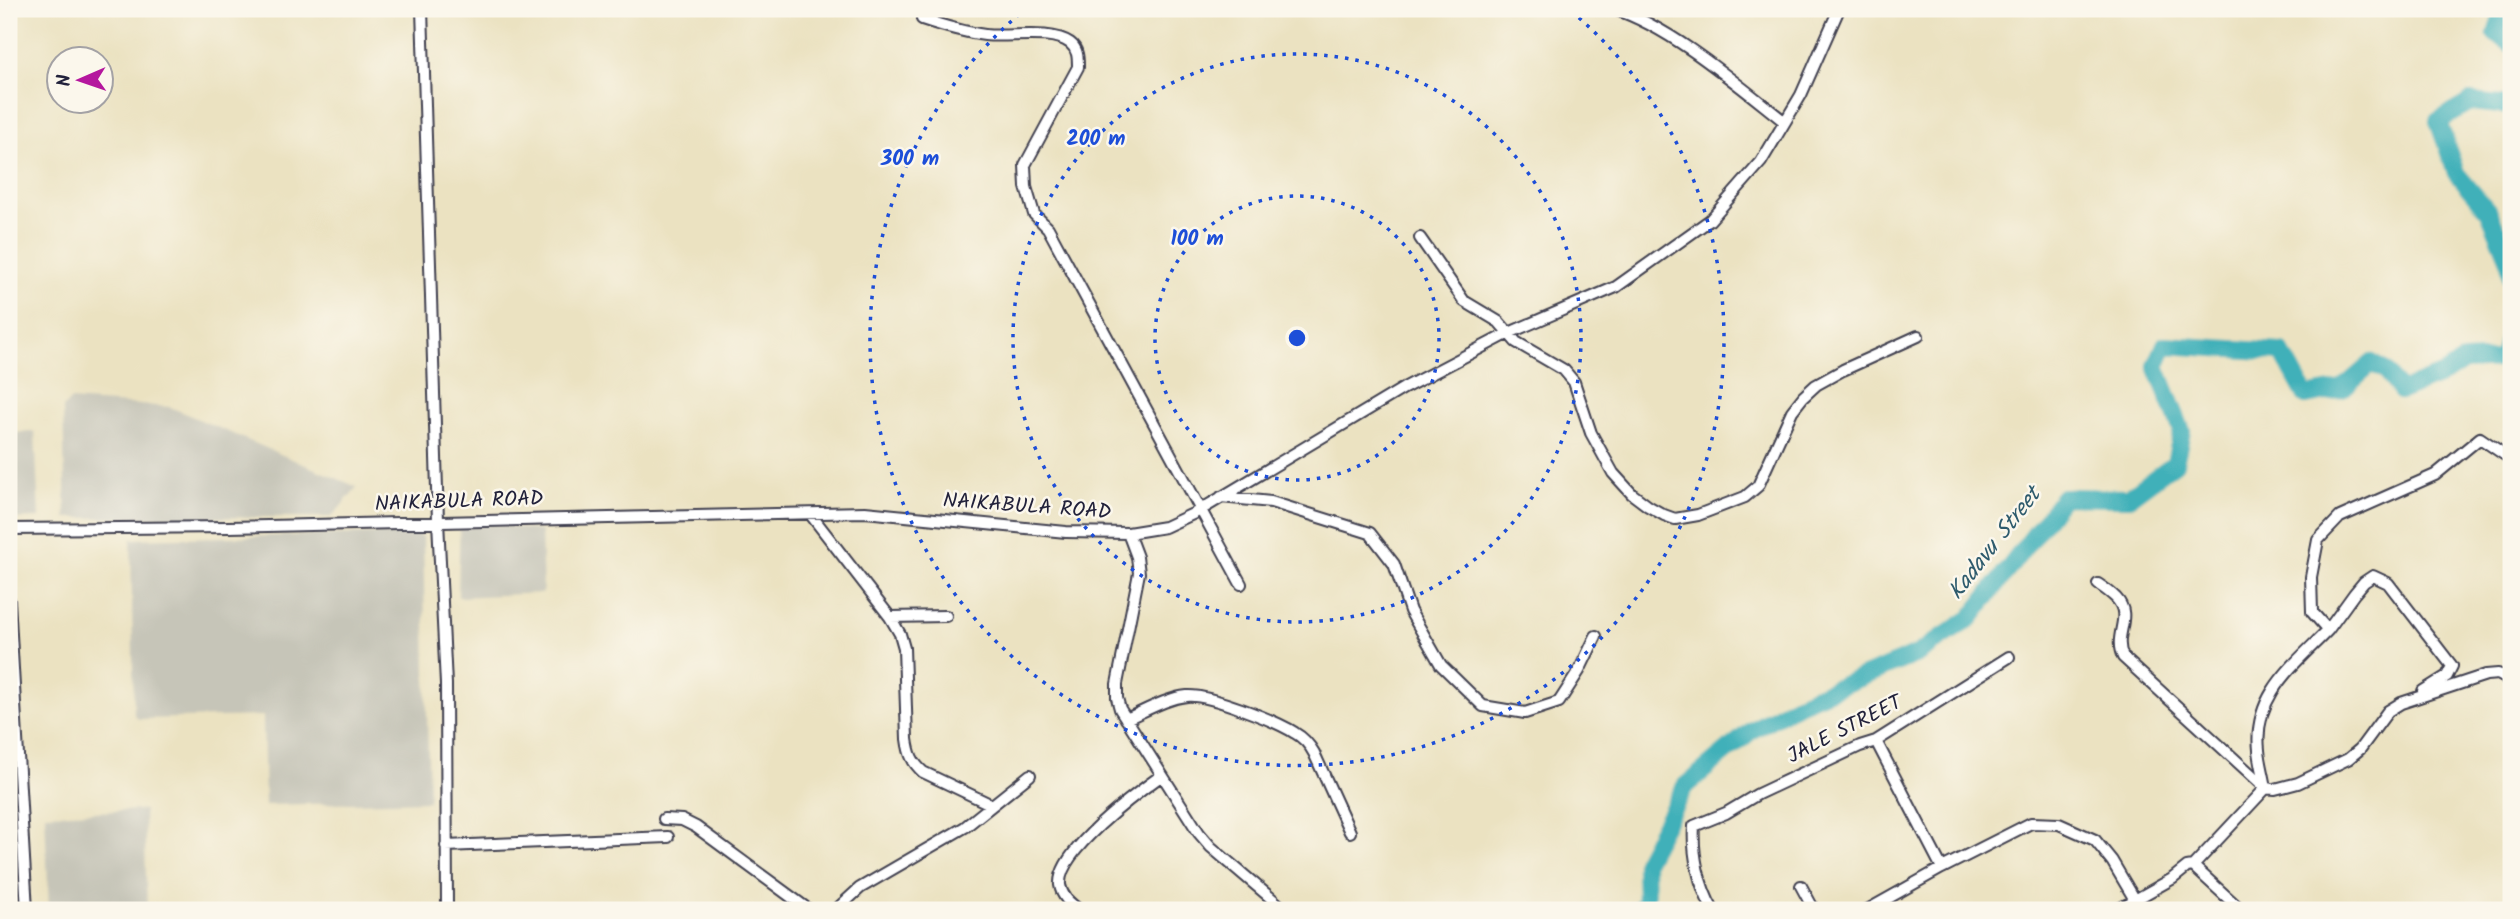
<svg xmlns="http://www.w3.org/2000/svg" width="2520" height="919" viewBox="0 0 2520 919" font-family="Kalam,sans-serif">
	<style>
		.industrial { fill: #c6c5b8 }
		.lines { fill: none; stroke-linecap: round; stroke-linejoin: round }
		.river { stroke: #40b0b9; stroke-width: 18 }
		.minor-casing { stroke: #403f4f; stroke-width: 14 }
		.minor { stroke: #fff; stroke-width: 10 }
		.ring { fill: none; stroke: #1d4ed8; stroke-width: 3.5; stroke-dasharray: 3.5 7 }
		.labels { text-anchor: middle; dominant-baseline: central; stroke-width: 5; stroke-linejoin: round; paint-order: stroke }
		.street-label { font-size: 21px; fill: #22223b; stroke: #fbf7ec }
		.water-label { font-size: 23px; font-style: italic; fill: #2e5b6d; stroke: #fbf7ec }
		.centre { fill: #1d4ed8; stroke: #fbf7ec; stroke-width: 3.5 }
		.ring-label { font-size: 21px; text-anchor: middle; font-weight: bold; fill: #1d4ed8; stroke: #fbf7ec; stroke-width: 5; stroke-linejoin: round; paint-order: stroke }
	</style>
	<rect width="100%" height="100%" fill="#fbf7ec"/>
	<filter id="ink" filterUnits="userSpaceOnUse"><feTurbulence type="fractalNoise" baseFrequency=".0143" numOctaves="2"/><feDisplacementMap in="SourceGraphic" scale="14" xChannelSelector="R" yChannelSelector="G"/><feConvolveMatrix kernelMatrix="1 2 1 2 8 2 1 2 1" color-interpolation-filters="sRGB"/></filter>
	<filter id="wash" filterUnits="userSpaceOnUse"><feTurbulence type="fractalNoise" baseFrequency=".00686" numOctaves="4" result="noise"/><feDisplacementMap in="SourceGraphic" scale="28" xChannelSelector="R" yChannelSelector="G"/><feGaussianBlur stdDeviation="1.57" result="paint"/><feColorMatrix in="noise" values="0 0 0 0 0 0 0 0 0 0 0 0 0 0 0 0 0 1.4 0 .05"/><feComposite in="paint" operator="in"/></filter>
	<g filter="url(#wash)">
		<rect width="100%" height="100%" fill="#ebe2c1"/>
		<path class="industrial" d="M70,400L170,407L357,487L332,517L66,518L63,408Z
			M35,432L39,518L9,519V433Z
			M460,520L541,531L543,593L458,597Z
			M414,533L423,537L429,801L265,805L263,716L139,719L134,715L131,539Z
			M144,810L147,910H49L45,814Z"/>
		<g class="lines">
			<path class="river" d="M2504,9L2496,34L2511,44
				M2511,106L2470,102L2438,121L2456,173L2489,212L2509,260L2511,278
				M1638,910L1646,903L1645,862L1685,786L1752,730L1800,703L1917,654L1971,618L2063,497L2128,498L2175,463L2182,431L2156,366L2165,345L2282,352L2306,396L2342,389L2372,363L2386,371L2401,391L2446,373L2464,361L2502,359L2511,327"/>
		</g>
	</g>
	<g filter="url(#ink)">
		<g class="lines">
			<defs>
				<path id="minor" d="M422,9L438,521L446,684L447,910
					M1614,9C1671,27 1738,85 1785,122
					M922,19C943,26 963,32 985,35C1008,38 1051,29 1070,43C1078,49 1078,58 1078,67L1025,165L1026,187L1034,214L1048,228L1241,584
					M1420,238L1464,301L1499,322L1516,342L1564,370L1574,382L1591,433L1613,473L1632,494L1648,506L1664,515L1675,519L1698,515L1745,497L1758,486L1792,411L1803,397L1816,385L1843,370L1918,336
					M1221,497L1271,502L1370,533L1394,564L1410,611L1441,665L1483,706L1525,713L1559,702L1579,671L1596,636
					M811,515L890,617L900,634L904,648L907,739C909,754 912,762 923,772L992,805
					M9,529L229,527L865,512L1066,532L1128,533L1165,527L1197,512L1404,388L1509,333L1616,287L1710,220L1761,162L1801,95L1839,9
					M1128,533L1137,557L1139,573L1117,684V698L1120,709L1199,833L1211,847L1285,910
					M2098,584C2104,588 2111,593 2116,598C2134,617 2112,635 2123,657L2266,788L2275,789L2298,783L2348,759L2360,749L2388,711L2401,703L2486,675L2498,674L2511,681
					M9,600L27,910
					M890,617L946,616
					M2328,630L2354,594L2364,582L2373,576L2388,583L2452,666L2447,676L2423,691
					M1126,719C1145,711 1167,698 1187,696C1209,694 1276,721 1295,733C1304,738 1309,744 1314,753L1350,832
					M1876,741L1942,868
					M664,819L682,820L696,827L809,910
					M446,846L668,837
					M2193,866L2241,910
					M1801,886L1814,910
					M836,910L860,888L965,827L1030,775
					M1079,910C1070,903 1062,897 1060,885C1057,852 1137,793 1162,775
					M1713,910C1699,886 1692,854 1694,826L1726,813L1758,794L1860,746L1876,741L2009,657
					M1867,910L1942,868L2031,823L2059,824L2095,840L2112,861L2135,900
					M2117,910L2172,879L2187,867L2193,866L2266,788C2264,775 2260,762 2259,750C2253,695 2293,666 2328,630L2312,612L2311,577L2318,540L2340,517L2435,475L2480,438L2511,459"/>
			</defs>
			<use href="#minor" class="minor-casing"/>
			<use href="#minor" class="minor"/>
		</g>
	</g>
	<g class="ring">
		<circle cx="1297" cy="338" r="142"/>
		<circle cx="1297" cy="338" r="284"/>
		<path d="M1571 11A427 427 0 1 1 1023 11"/>
	</g>
	<g class="labels">
		<g class="street-label">
			<text transform="translate(459 502) rotate(-2)">NAIKABULA ROAD</text>
			<text transform="translate(1027 507) rotate(4)">NAIKABULA ROAD</text>
			<text transform="translate(1845 730) rotate(-27)">JALE STREET</text>
		</g>
		<g class="water-label">
			<text transform="translate(1995 544) rotate(-52)">Kadavu Street</text>
		</g>
	</g>
	<circle cx="1297" cy="338" r="10" class="centre"/>
	<g class="ring-label">
		<text x="1096" y="145">200 m</text>
		<text x="910" y="165">300 m</text>
		<text x="1197" y="245">100 m</text>
	</g>
	<rect width="2520" height="919" fill="none" stroke="#fbf7ec" stroke-width="35"/>
	<g transform="translate(80 80) rotate(268)"><circle r="33" fill="#fbf7ec" stroke="#a4a2a5" stroke-width="2"/>
	<path d="M0-5L12 26L0 18L-12 26Z" fill="#b5179e"/>
	<text y="-10" font-size="19" font-weight="bold" text-anchor="middle" fill="#22223b">N</text>
	</g>
</svg>
